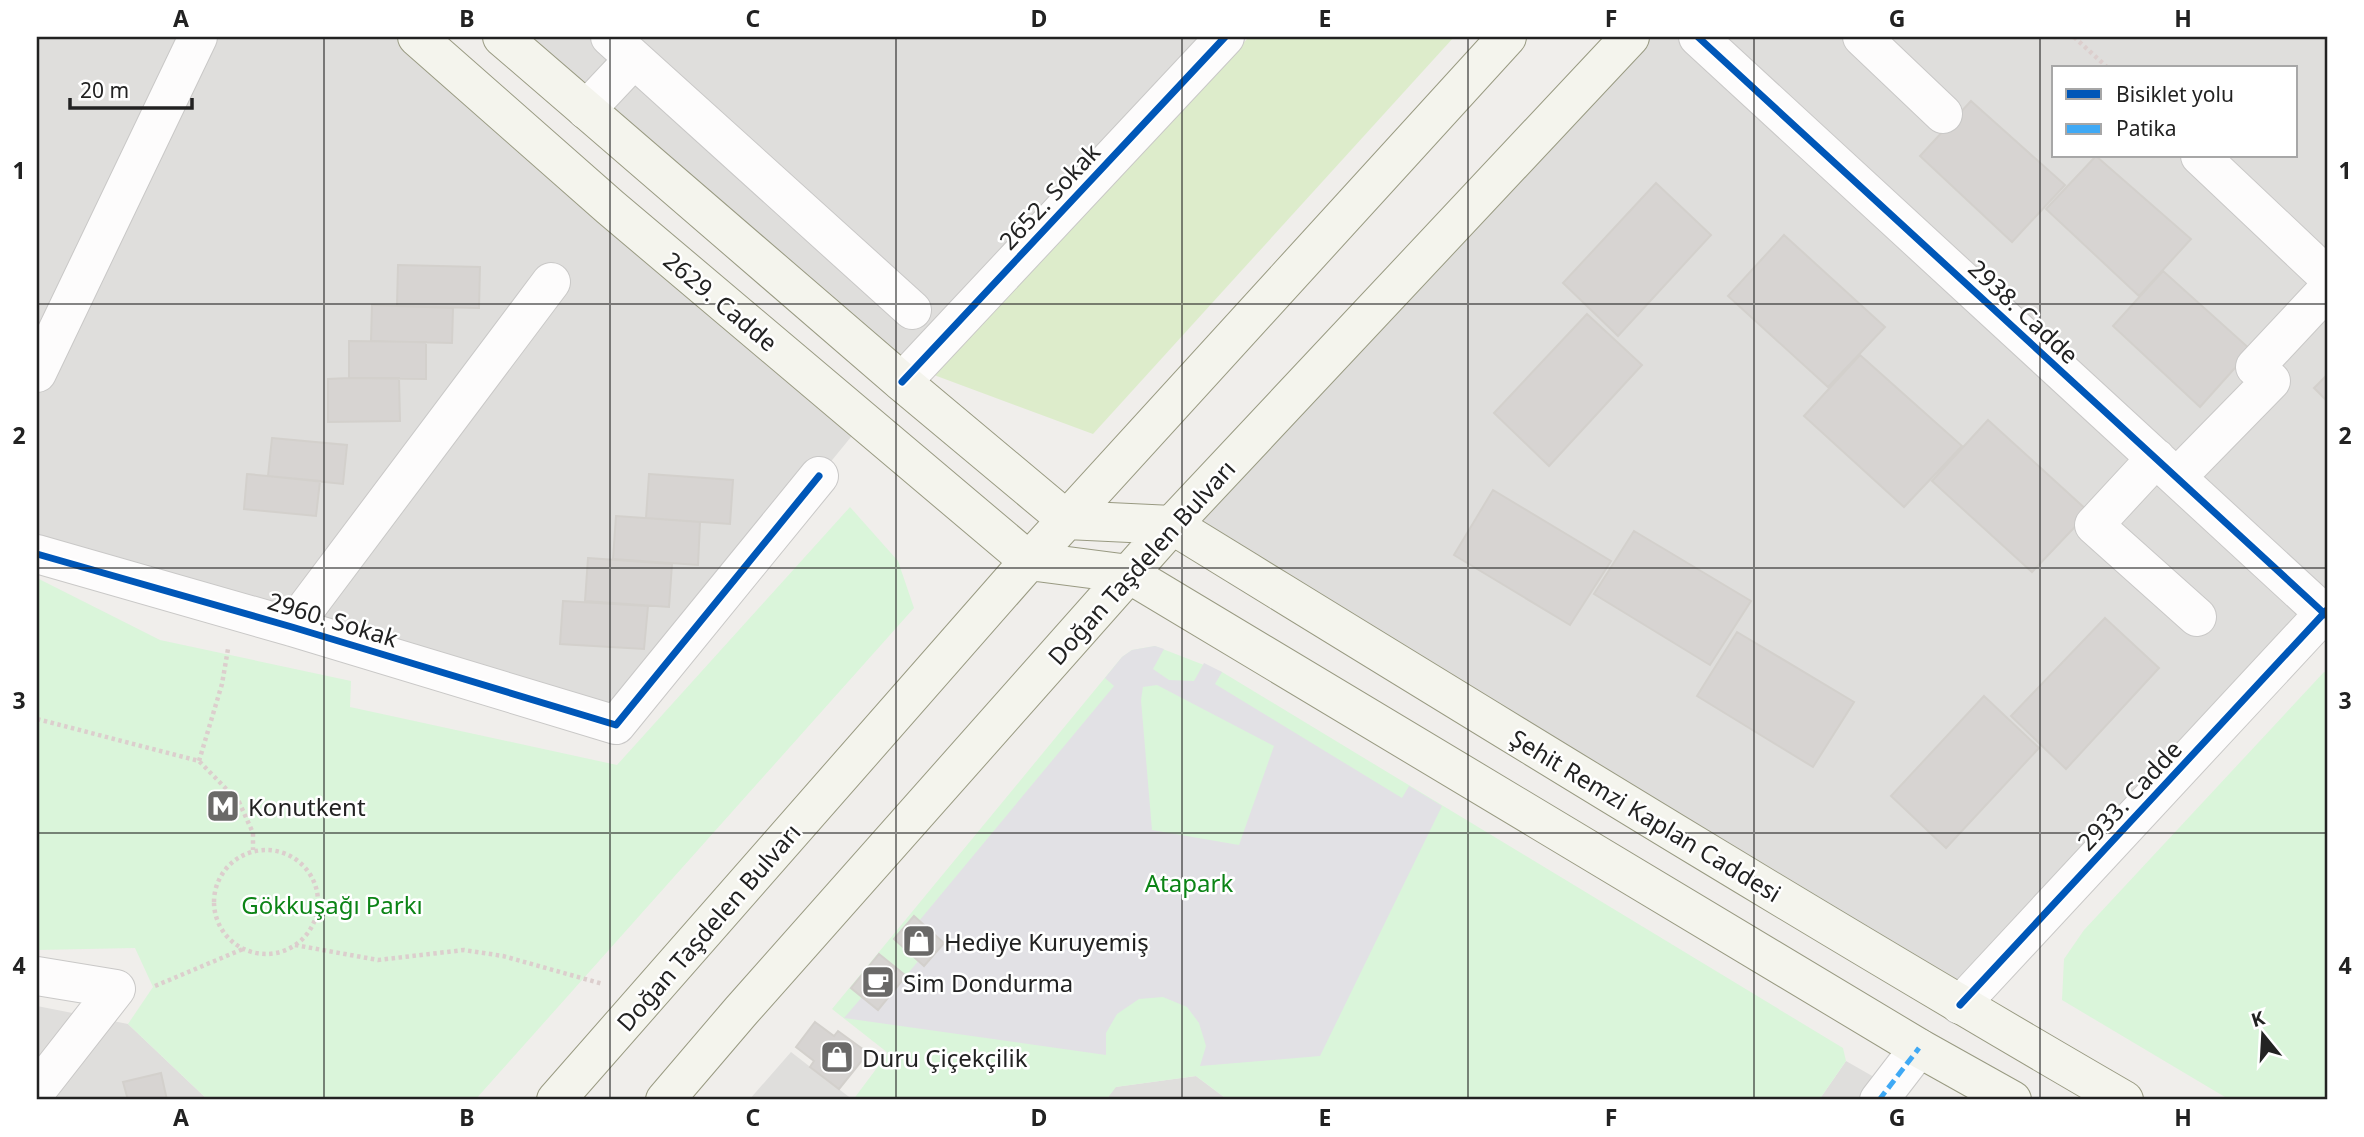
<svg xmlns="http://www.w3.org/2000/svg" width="2364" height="1137" viewBox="0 0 2364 1137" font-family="'Noto Sans',sans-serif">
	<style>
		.residential { fill: #dfdedc; fill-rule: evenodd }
		.grass { fill: #ddeccb }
		.park { fill: #daf5da }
		.plaza { fill: #e2e1e5; fill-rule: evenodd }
		.building { fill: #d7d4d2; stroke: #d3d0cc; stroke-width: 2 }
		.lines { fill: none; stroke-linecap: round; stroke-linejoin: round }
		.minor-casing { stroke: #c9c8c7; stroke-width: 40 }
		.secondary-casing { stroke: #999a82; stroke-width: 40 }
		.path { stroke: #dccecd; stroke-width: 4.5; stroke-dasharray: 3.5 3.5; stroke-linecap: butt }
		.minor { stroke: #fdfcfc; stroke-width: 38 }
		.secondary { stroke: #f4f4ed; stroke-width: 38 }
		.quiet { stroke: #3fa9f5; stroke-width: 5; stroke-dasharray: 10 5; stroke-linecap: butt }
		.cycleway-casing { stroke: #fff; stroke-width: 11 }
		.cycleway { stroke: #0057b8; stroke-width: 7 }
		.grid { fill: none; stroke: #222; stroke-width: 2; stroke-opacity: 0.55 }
		.labels { text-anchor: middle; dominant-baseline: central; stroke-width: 5; stroke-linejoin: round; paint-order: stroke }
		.street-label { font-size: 24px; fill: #222; stroke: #fff }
		.poi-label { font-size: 24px; fill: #222; stroke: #fff; text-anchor: start }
		.park-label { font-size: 24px; fill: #0c8416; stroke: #fff }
		.neatline { fill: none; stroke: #222; stroke-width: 2.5 }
		.grid-label { font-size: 23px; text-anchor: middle; font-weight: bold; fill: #222 }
	</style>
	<rect width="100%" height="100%" fill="#f0eeeb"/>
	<path class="residential" d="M37,37H417L864,421L616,725L37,554Z
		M502,37H1225L902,382Z
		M1630,37H2327V616L1960,1005L1172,525ZM2054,68H2296V156H2054Z
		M37,1006L128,1024L208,1100H37Z
		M791,1052L853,1100H749Z
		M1846,1061L1888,1085L1911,1100H1819Z
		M1196,1076L1228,1100H1106L1115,1087Z"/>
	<path class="grass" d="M1249,37H1454L1093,434L934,375Z"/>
	<path class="park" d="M850,507L898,561L914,608L475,1100H208L128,1024L153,987L135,948L37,950V578L160,640L351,681L350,707L617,765Z
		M1155,646L1222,672L1843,1048L1846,1061L1819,1100H1228L1196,1076L1116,1087L1106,1100H853L888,1053L832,1009L1122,657L1132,650Z
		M2324,672L2327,673V1100H2230L2062,1000L2064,959L2084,930Z"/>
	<path class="plaza" d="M1155,646L1164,649L1153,669L1169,680L1194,681L1204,663L1222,672L1215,684L1402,798L1409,786L1442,806L1320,1056L1200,1066L1206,1046L1199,1023L1187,1007L1163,997L1139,999L1117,1014L1106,1033V1055L844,1018L862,997L878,1010L919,960L925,965L944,943L919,921L1114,686L1105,678L1122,657L1132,650ZM1157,685L1274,746L1239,845L1152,830L1141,700L1143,687Z"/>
	<path class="building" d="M1971,101L2065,185L2012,242L1920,156Z
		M2096,156L2191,239L2139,296L2046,209Z
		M1656,183L1711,235L1618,336L1563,283Z
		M1784,235L1885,327L1828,387L1728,296Z
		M398,265L480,267L479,308L397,306Z
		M2163,271L2251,350L2200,407L2113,326Z
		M372,305L453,308L452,343L371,341Z
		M1587,314L1642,365L1549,466L1494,413Z
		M349,341L426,342V379L349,378Z
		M1860,355L1962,446L1904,507L1804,416Z
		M2327,375V401L2314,388Z
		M349,378H399L400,421L328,422V379Z
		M1988,420L2089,512L2032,572L1932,481Z
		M272,438L347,445L343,484L268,476Z
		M247,474L320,481L316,516L244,509Z
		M649,474L733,480L730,524L646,518Z
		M1493,490L1611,561L1570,625L1454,555Z
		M616,516L700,522L698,565L613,559Z
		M1634,531L1751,601L1710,665L1594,594Z
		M588,558L672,564L669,607L585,601Z
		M563,601L648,606L644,649L560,644Z
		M2105,618L2159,668L2066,769L2011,716Z
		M1737,632L1854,702L1813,767L1697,696Z
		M1984,696L2039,748L1946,848L1891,796Z
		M914,916L944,943L924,966L894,939Z
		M879,954L906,976L878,1010L851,988Z
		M815,1022L834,1036L838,1031L868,1053L839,1089L810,1067L814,1061L796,1047Z
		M161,1073L167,1100H128L123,1082Z"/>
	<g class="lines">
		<defs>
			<path id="minor" d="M610,37L912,310
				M1698,37L2327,616
				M1862,37L1943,114
				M586,110L634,59
				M2200,156L2327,276
				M37,373L198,37
				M902,382L1225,37
				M2156,458L2094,525L2197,617
				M2177,477L2271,381L2255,367L2327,290
				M37,554L292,627L616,725L819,476
				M292,627L551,282
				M37,976L116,989L37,1090
				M1960,1005L2327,610
				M1879,1100L1919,1048"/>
			<path id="secondary" d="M417,37L610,207L1029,561
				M502,37L902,382L1067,520L1172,525C1488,719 1803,914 2124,1100
				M1029,561L1129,574L1919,1048L2012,1100
				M556,1100L1029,561L1507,37
				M665,1100L741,1011L1172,525L1630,37"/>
		</defs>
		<use href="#minor" class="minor-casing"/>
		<use href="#secondary" class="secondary-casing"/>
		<path class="path" d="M2074,37L2108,68
			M37,719L199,761L239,802L253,833V850
			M199,761L222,684L228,649
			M214 902a52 52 0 1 1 104 0a52 52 0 1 1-104 0Z
			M295,945L378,960L464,950L503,956L603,984
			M155,986L243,949"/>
		<use href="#minor" class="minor"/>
		<use href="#secondary" class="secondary"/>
		<path class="quiet" d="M1879,1100L1919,1048"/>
		<defs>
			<path id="cycleway" d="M1698,37L2327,616
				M902,382L1225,37
				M37,554L292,627L616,725L819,476
				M1960,1005L2327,610"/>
		</defs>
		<use href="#cycleway" class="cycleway-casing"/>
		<use href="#cycleway" class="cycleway"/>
	</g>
	<path class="grid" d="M324,37V1100M610,37V1100M896,37V1100M1182,37V1100M1468,37V1100M1754,37V1100M2040,37V1100M37,304H2327M37,568H2327M37,833H2327"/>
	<defs>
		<symbol id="metro-square" viewBox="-11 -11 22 22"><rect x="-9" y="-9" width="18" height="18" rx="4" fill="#6a6968" stroke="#fff"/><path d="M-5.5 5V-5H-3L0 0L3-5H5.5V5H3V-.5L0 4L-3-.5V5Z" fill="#fff"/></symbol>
		<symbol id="shop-square" viewBox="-11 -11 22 22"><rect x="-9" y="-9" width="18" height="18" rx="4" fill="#6a6968" stroke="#fff"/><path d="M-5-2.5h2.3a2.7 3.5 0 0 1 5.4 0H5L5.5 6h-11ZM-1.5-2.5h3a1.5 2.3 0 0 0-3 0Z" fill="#fff"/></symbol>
		<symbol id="cafe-square" viewBox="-11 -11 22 22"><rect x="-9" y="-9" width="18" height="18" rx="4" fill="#6a6968" stroke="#fff"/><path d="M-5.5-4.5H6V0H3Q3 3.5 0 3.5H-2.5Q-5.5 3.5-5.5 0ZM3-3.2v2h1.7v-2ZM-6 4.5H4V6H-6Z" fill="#fff"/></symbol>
	</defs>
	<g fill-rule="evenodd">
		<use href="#metro-square" x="204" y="787" width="38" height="38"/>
		<use href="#shop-square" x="900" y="922" width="38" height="38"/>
		<use href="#cafe-square" x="859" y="963" width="38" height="38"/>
		<use href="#shop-square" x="818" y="1038" width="38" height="38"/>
	</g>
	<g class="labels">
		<g class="street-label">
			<text transform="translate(1049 196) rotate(-47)">2652. Sokak</text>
			<text transform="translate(721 301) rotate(40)">2629. Cadde</text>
			<text transform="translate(2024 311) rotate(43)">2938. Cadde</text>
			<text transform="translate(1141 562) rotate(-48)">Doğan Taşdelen Bulvarı</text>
			<text transform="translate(333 619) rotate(17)">2960. Sokak</text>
			<text transform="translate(2129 795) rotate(-47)">2933. Cadde</text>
			<text transform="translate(1646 815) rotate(31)">Şehit Remzi Kaplan Caddesi</text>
			<text transform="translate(708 927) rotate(-49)">Doğan Taşdelen Bulvarı</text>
		</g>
		<g class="poi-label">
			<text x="248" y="806">Konutkent</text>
			<text x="944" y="941">Hediye Kuruyemiş</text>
			<text x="903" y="982">Sim Dondurma</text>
			<text x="862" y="1057">Duru Çiçekçilik</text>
		</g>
		<g class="park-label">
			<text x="1189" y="882">Atapark</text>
			<text x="332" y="904">Gökkuşağı Parkı</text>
		</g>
	</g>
	<rect width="2364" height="1137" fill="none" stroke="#ffffff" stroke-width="77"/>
	<rect x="2052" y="66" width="245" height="91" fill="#ffffff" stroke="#a7a7a7" stroke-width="2"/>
	<rect x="2066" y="89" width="35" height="10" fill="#0057b8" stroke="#a7a7a7" stroke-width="2"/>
	<text x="2116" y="102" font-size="21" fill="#222222">Bisiklet yolu</text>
	<rect x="2066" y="124" width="35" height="10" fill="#3fa9f5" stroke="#a7a7a7" stroke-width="2"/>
	<text x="2116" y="136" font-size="21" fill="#222222">Patika</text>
	<g transform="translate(2263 1035) rotate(342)" stroke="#ffffff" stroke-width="5" paint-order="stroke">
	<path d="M0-5L12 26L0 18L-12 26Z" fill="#222222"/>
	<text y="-10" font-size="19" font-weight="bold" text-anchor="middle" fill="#222222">K</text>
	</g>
	<path d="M70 98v10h122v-10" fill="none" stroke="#222222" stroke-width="3.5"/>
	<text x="80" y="98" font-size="21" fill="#222222" stroke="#ffffff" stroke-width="5" paint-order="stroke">20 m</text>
	<rect x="38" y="38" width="2288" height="1060" class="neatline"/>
	<g class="grid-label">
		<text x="181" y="27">A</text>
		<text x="467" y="27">B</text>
		<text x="753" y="27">C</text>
		<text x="1039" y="27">D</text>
		<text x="1325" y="27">E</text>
		<text x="1611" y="27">F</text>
		<text x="1897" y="27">G</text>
		<text x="2183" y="27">H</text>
		<text x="19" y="179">1</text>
		<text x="2345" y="179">1</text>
		<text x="19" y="444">2</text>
		<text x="2345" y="444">2</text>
		<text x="19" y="709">3</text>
		<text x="2345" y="709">3</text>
		<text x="19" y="974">4</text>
		<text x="2345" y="974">4</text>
		<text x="181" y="1126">A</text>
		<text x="467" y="1126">B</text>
		<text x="753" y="1126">C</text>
		<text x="1039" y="1126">D</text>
		<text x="1325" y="1126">E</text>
		<text x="1611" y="1126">F</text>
		<text x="1897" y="1126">G</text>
		<text x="2183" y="1126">H</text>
	</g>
</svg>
